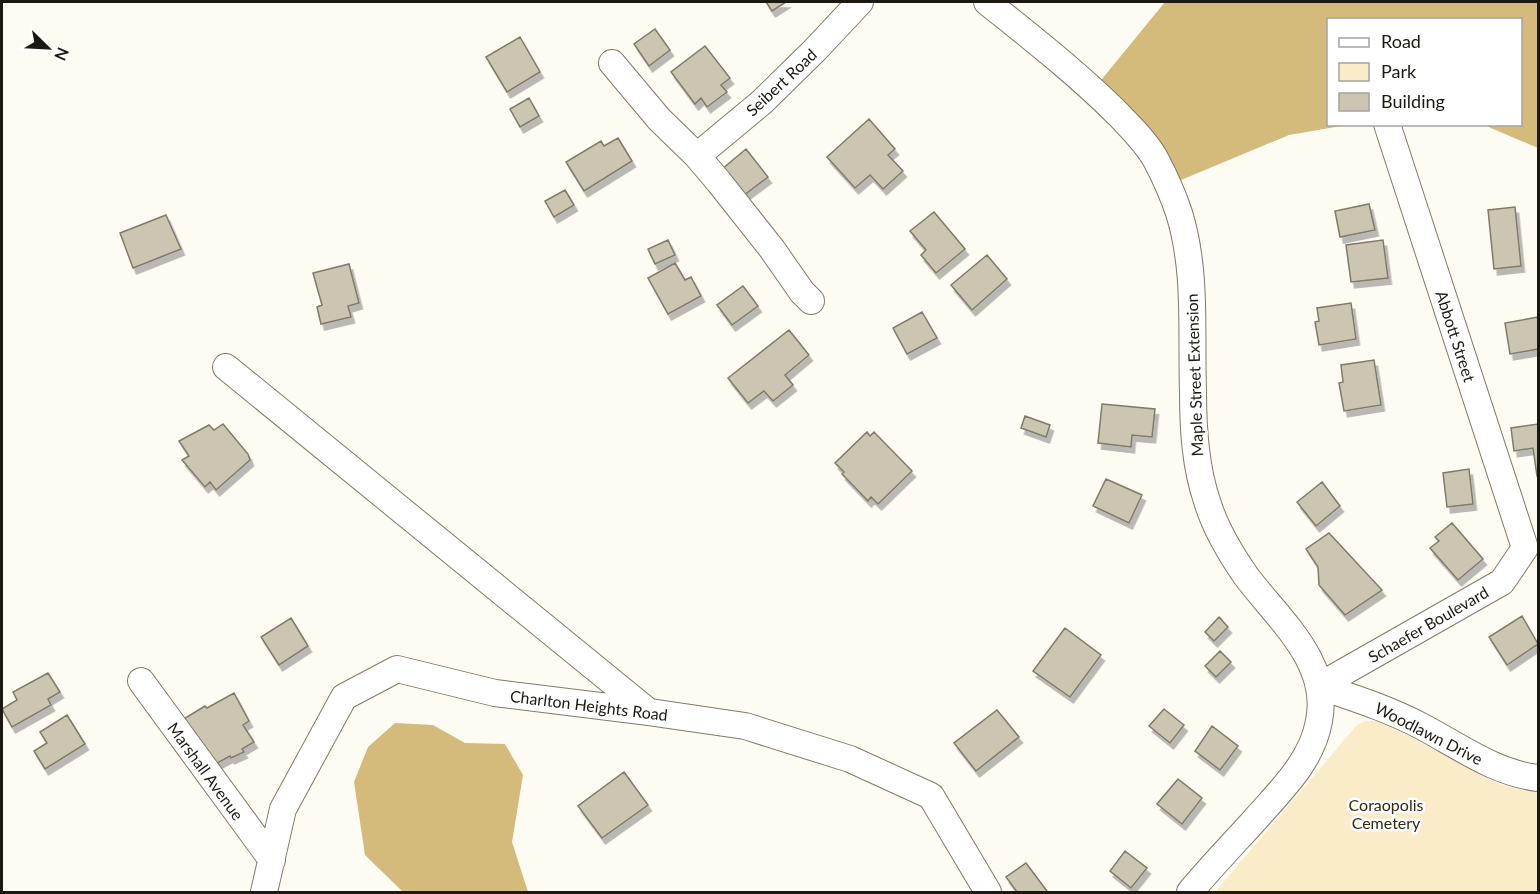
<svg xmlns="http://www.w3.org/2000/svg" width="1540" height="894" viewBox="0 0 1540 894" font-family="Lato,sans-serif">
	<style>
		.green { fill: #fbecc9 }
		.forest { fill: #d4ba7b }
		.building { fill: #ccc5b2; stroke: #817a69; stroke-width: 1.5; filter: url(#shadow) }
		.lines { fill: none; stroke-linecap: round; stroke-linejoin: round }
		.minor-casing { stroke: #827a69; stroke-width: 28 }
		.minor { stroke: #fff; stroke-width: 26 }
		.labels { text-anchor: middle; dominant-baseline: central; stroke-width: 5; stroke-linejoin: round; paint-order: stroke }
		.street-label { font-size: 16px; fill: #1b1912; stroke: #fff }
		.park-label { font-size: 16px; fill: #372b0e; stroke: #fff }
	</style>
	<defs>
		<filter id="shadow"><feDropShadow dx="3.5" dy="6" stdDeviation="0" flood-color="#0004"/></filter>
	</defs>
	<rect width="100%" height="100%" fill="#fefbf3"/>
	<path class="green" d="M1365,721H1376L1390,726L1499,784L1525,791L1538,792V892H1215L1357,725Z"/>
	<path class="forest" d="M1165,2H1538V148L1484,125L1520,124V20H1328V124L1347,125L1289,135L1169,185L1093,90Z
		M395,723L433,725L465,743L505,744L523,775L512,842L528,892H403L365,855L354,782L368,747Z"/>
	<path class="building" d="M766,2H786L772,11Z
		M655,29L670,50L649,66L634,44Z
		M520,37L540,72L507,92L486,57Z
		M705,46L730,78L721,85L727,92L707,107L701,98L695,104L671,72Z
		M529,98L539,116L520,127L510,109Z
		M869,119L895,149L888,155L903,171L883,189L870,175L855,188L827,157Z
		M618,138L632,161L584,191L566,162L601,141L604,146Z
		M746,149L768,177L743,196L722,169Z
		M565,190L574,205L554,217L545,201Z
		M1369,204L1375,230L1340,237L1335,211Z
		M1515,207L1521,266L1494,269L1488,210Z
		M934,212L965,249L936,273L921,255L926,250L910,231Z
		M166,215L181,249L133,268L120,233Z
		M668,240L675,255L655,264L648,249Z
		M1383,240L1388,278L1351,282L1346,245Z
		M987,255L1007,279L972,310L951,285Z
		M675,263L685,280L691,277L701,296L668,314L648,278Z
		M349,264L359,303L348,306L351,317L321,324L317,307L322,305L313,273Z
		M743,286L758,306L732,325L717,305Z
		M1351,303L1356,339L1319,345L1315,322L1319,321L1317,308Z
		M922,312L937,338L907,354L893,328Z
		M1538,317V349L1510,354L1505,323Z
		M789,330L809,355L785,375L793,385L773,401L764,391L748,403L728,378Z
		M1374,360L1381,405L1344,411L1339,383L1343,382L1341,365Z
		M1102,404L1155,409L1152,437L1132,435L1131,447L1098,443Z
		M1025,416L1050,425L1046,437L1021,428Z
		M223,424L248,454L250,460L216,490L210,482L205,487L182,460L189,456L179,441L209,425L214,430Z
		M1538,424V476H1537L1533,448L1514,451L1511,428Z
		M867,432L870,436L874,432L912,471L878,504L871,497L868,501L842,474L844,472L835,463Z
		M1469,469L1473,504L1447,507L1443,473Z
		M1106,479L1142,495L1129,523L1093,506Z
		M1322,482L1340,506L1316,526L1297,502Z
		M1452,523L1483,559L1458,580L1430,548L1439,541L1435,537Z
		M1329,533L1382,590L1345,615L1319,585L1318,567L1306,549Z
		M1522,616L1538,644L1507,665L1489,637Z
		M1219,617L1228,627L1214,641L1205,632Z
		M291,618L308,646L279,665L261,637Z
		M1065,628L1101,655L1070,697L1033,671Z
		M1220,651L1231,662L1216,677L1205,666Z
		M48,673L60,692L48,699L51,705L12,727L2,709L17,700L13,692Z
		M234,693L249,721L243,725L254,742L242,749L244,752L231,758L230,756L208,768L182,720L205,706L207,708Z
		M1164,709L1184,725L1170,743L1149,726Z
		M997,710L1019,737L976,771L954,743Z
		M67,715L85,744L45,769L34,751L47,743L40,732Z
		M1212,726L1238,746L1220,770L1195,751Z
		M624,772L648,805L602,838L578,806Z
		M1178,779L1202,798L1182,824L1157,804Z
		M1125,851L1147,868L1131,888L1110,871Z
		M1026,863L1047,891L1045,892H1017L1006,877Z"/>
	<g class="lines">
		<defs>
			<path id="minor" d="M987,2C1032,38 1078,74 1119,115C1132,129 1147,143 1156,160C1165,177 1173,195 1179,213C1197,270 1191,333 1193,392C1193,428 1195,466 1207,501C1215,528 1230,553 1246,576C1278,619 1331,662 1319,721C1312,762 1279,792 1253,822C1232,845 1210,868 1190,892
				M612,63L659,119L697,156L719,182L772,249L802,292L811,301
				M697,156L762,102L815,50L860,2
				M226,367L649,712
				M141,681L272,860
				M1319,686L1502,582L1525,548L1387,124
				M1319,686C1354,698 1389,709 1421,726C1459,746 1495,773 1538,778
				M264,892L283,809L344,697L397,669L495,693L649,712L745,726L850,759L931,796L988,892"/>
		</defs>
		<use href="#minor" class="minor-casing"/>
		<use href="#minor" class="minor"/>
	</g>
	<g class="labels">
		<g class="street-label">
			<text transform="translate(781 82) rotate(-43)">Seibert Road</text>
			<text transform="translate(1456 336) rotate(72)">Abbott Street</text>
			<text transform="translate(1194 375) rotate(-92)">Maple Street Extension</text>
			<text transform="translate(1428 624) rotate(-30)">Schaefer Boulevard</text>
			<text transform="translate(589 705) rotate(7)">Charlton Heights Road</text>
			<text transform="translate(1429 733) rotate(27)">Woodlawn Drive</text>
			<text transform="translate(206 771) rotate(54)">Marshall Avenue</text>
		</g>
		<g class="park-label">
			<text x="1386" y="804">Coraopolis<tspan x="1386" dy="18">Cemetery</tspan></text>
		</g>
	</g>
	<rect width="1540" height="894" fill="none" stroke="#1b1912" stroke-width="6"/>
	<rect x="1327" y="18" width="195" height="108" fill="#ffffff" stroke="#a4a3a0" stroke-width="1.5"/>
	<rect x="1339" y="38" width="30" height="9" fill="#ffffff" stroke="#a4a3a0" stroke-width="1.5"/>
	<text x="1381" y="48" font-size="18" fill="#1b1912">Road</text>
	<rect x="1339" y="63" width="30" height="18" fill="#fbecc9" stroke="#a4a3a0" stroke-width="1.5"/>
	<text x="1381" y="78" font-size="18" fill="#1b1912">Park</text>
	<rect x="1339" y="93" width="30" height="18" fill="#ccc5b2" stroke="#a4a3a0" stroke-width="1.5"/>
	<text x="1381" y="108" font-size="18" fill="#1b1912">Building</text>
	<g transform="translate(48 48) rotate(114)" stroke="#ffffff" stroke-width="4.5" paint-order="stroke">
	<path d="M0-4.5L10 22L0 15L-10 22Z" fill="#1b1912"/>
	<text y="-9" font-size="16" font-weight="bold" text-anchor="middle" fill="#1b1912">N</text>
	</g>
</svg>
